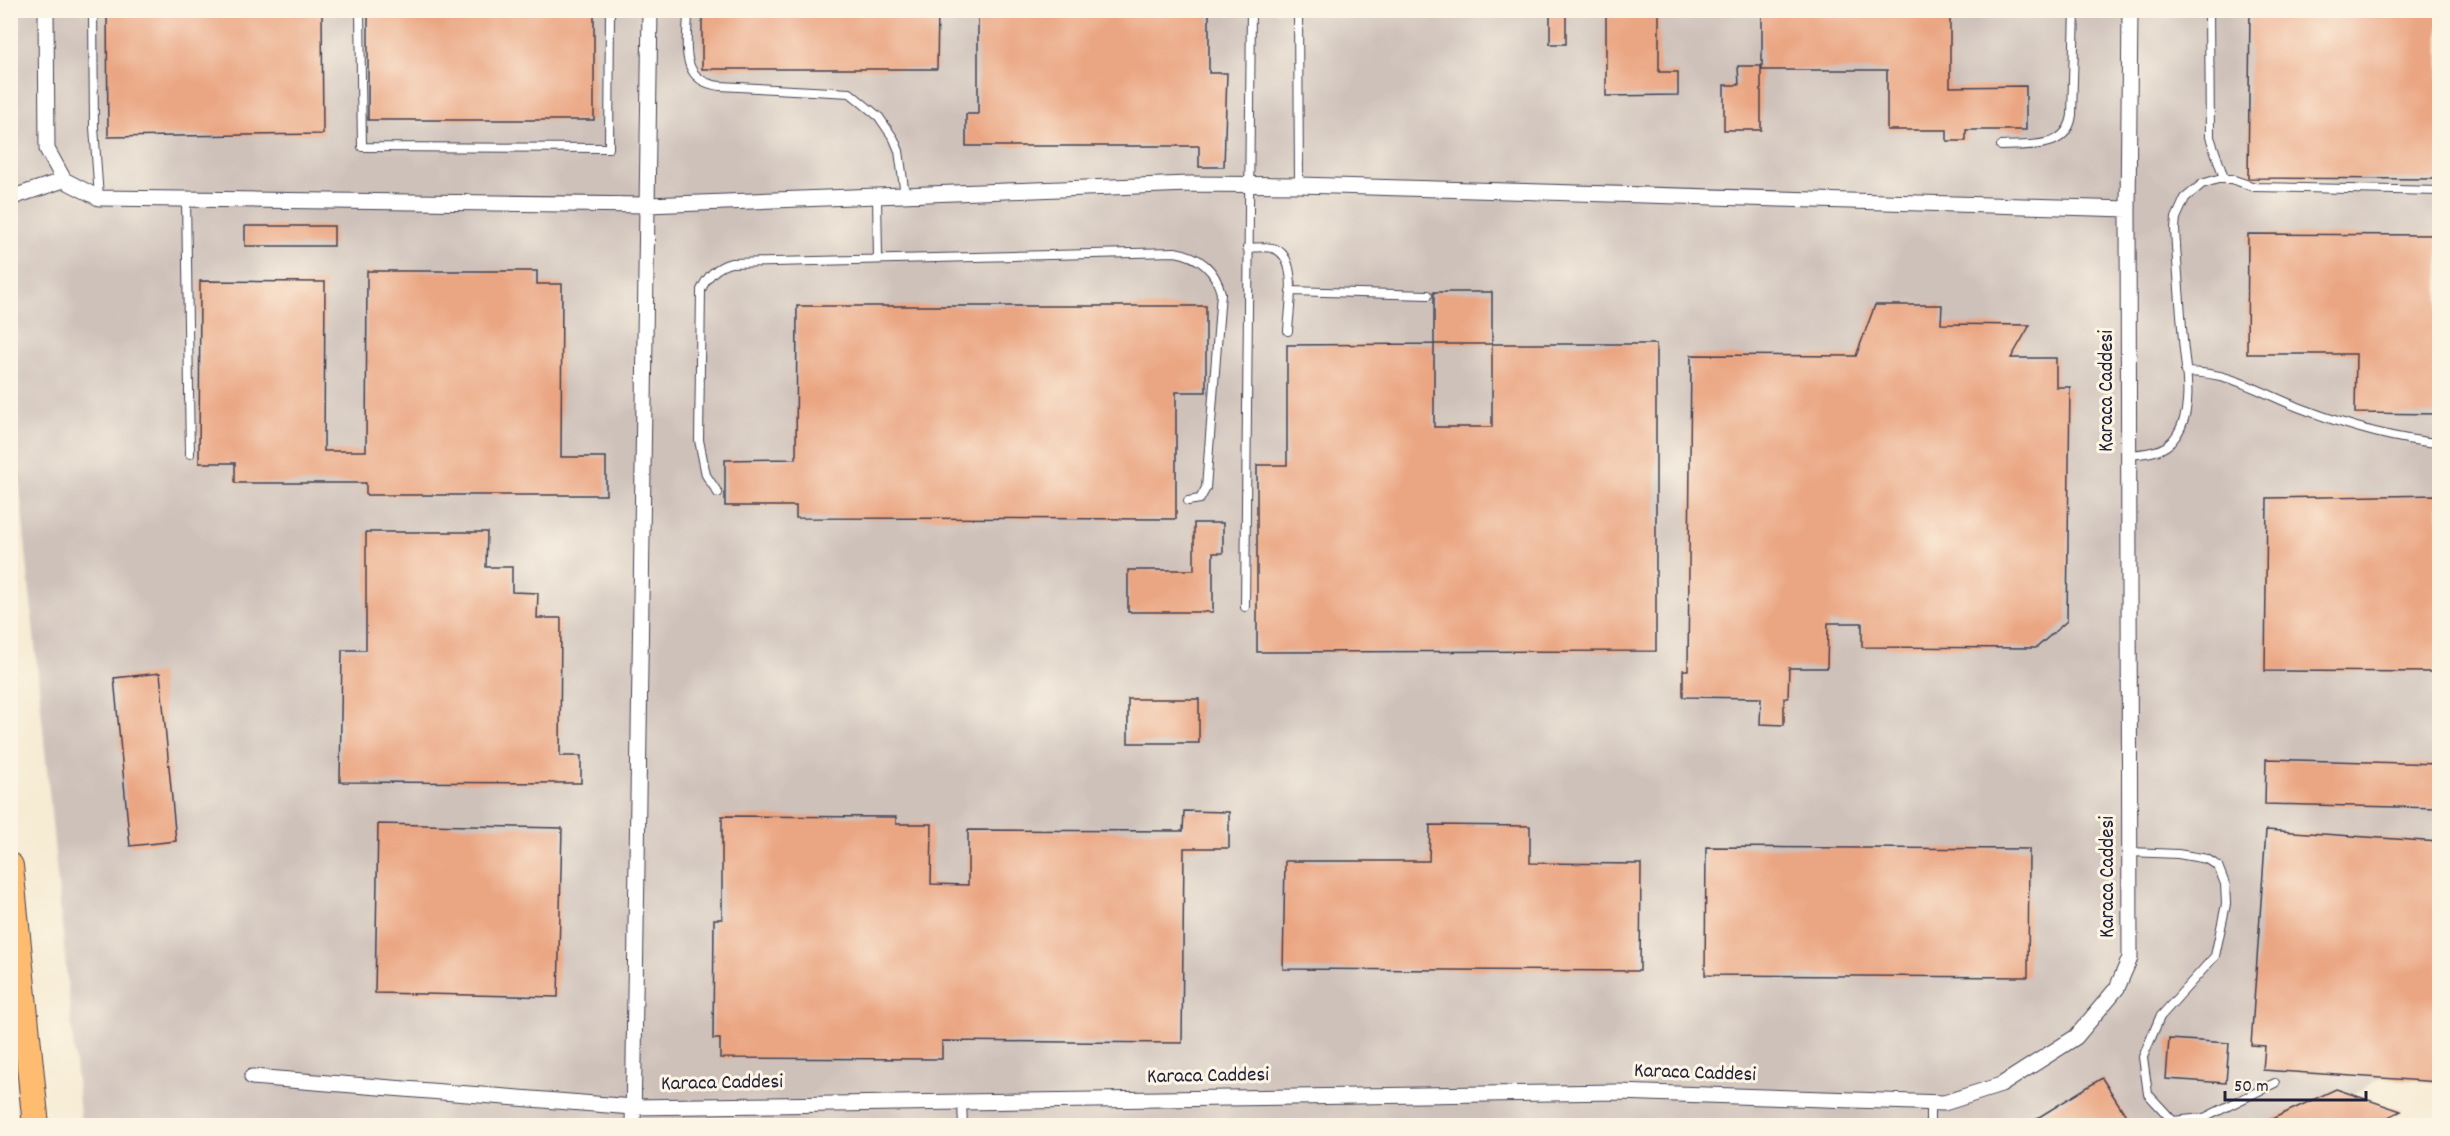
<svg xmlns="http://www.w3.org/2000/svg" width="2450" height="1136" viewBox="0 0 2450 1136" font-family="Dekko,sans-serif">
	<style>
		.industrial { fill: #cec1ba }
		.building { fill: #eaa582 }
		.lines { fill: none; stroke-linecap: round; stroke-linejoin: round }
		.service-casing { stroke: #424052; stroke-width: 10 }
		.minor-casing { stroke: #424052; stroke-width: 17 }
		.trunk-casing { stroke: #424052; stroke-width: 28 }
		.service { stroke: #fff; stroke-width: 8 }
		.minor { stroke: #fff; stroke-width: 15 }
		.trunk { stroke: #fdbc70; stroke-width: 26 }
		.labels { text-anchor: middle; dominant-baseline: central; stroke-width: 6; stroke-linejoin: round; paint-order: stroke }
		.street-label { font-size: 21px; fill: #22223b; stroke: #fcf5e5 }
	</style>
	<rect width="100%" height="100%" fill="#fcf5e5"/>
	<filter id="ink" filterUnits="userSpaceOnUse"><feTurbulence type="fractalNoise" baseFrequency=".0167" numOctaves="2"/><feDisplacementMap in="SourceGraphic" scale="12" xChannelSelector="R" yChannelSelector="G"/><feConvolveMatrix kernelMatrix="1 2 1 2 8 2 1 2 1" color-interpolation-filters="sRGB"/></filter>
	<filter id="wash" filterUnits="userSpaceOnUse"><feTurbulence type="fractalNoise" baseFrequency=".008" numOctaves="4" result="noise"/><feDisplacementMap in="SourceGraphic" scale="24" xChannelSelector="R" yChannelSelector="G"/><feGaussianBlur stdDeviation="1.35" result="paint"/><feColorMatrix in="noise" values="0 0 0 0 0 0 0 0 0 0 0 0 0 0 0 0 0 1.4 0 .05"/><feComposite in="paint" operator="in"/></filter>
	<g filter="url(#wash)">
		<rect width="100%" height="100%" fill="#f6ebd3"/>
		<path class="industrial" d="M10,11H2439V1047L2295,1126L81,1125L11,395Z"/>
		<g id="blocks">
			<path class="building" d="M107,10H322L323,134L108,137Z
				M368,10H594V120H368Z
				M702,10H938L937,69H702Z
				M978,10H1209V73H1227L1224,167H1199V146H966V114H978Z
				M1550,10H1566V44H1550Z
				M1606,10H1659V72H1678V95L1606,96Z
				M1762,10H1950V87L2026,86V130H1966V141H1947V130H1887V70H1762Z
				M2250,10H2439V179L2248,178Z
				M1738,66H1761V130H1724V85H1739Z
				M245,226H334V246H245Z
				M2248,234L2439,235V414L2355,413L2356,354H2247Z
				M367,271H537V284H562L561,457H606V495H366V483H235V463H199L200,281L325,282L324,451H366Z
				M1434,292H1492V344H1434Z
				M1875,305H1942L1941,324L2030,325L2011,358H2056V387H2070L2067,621L2036,648L1862,647V623H1828L1827,668H1789L1788,698H1784V725L1760,724L1761,698L1683,697V670H1688L1691,355L1856,356Z
				M797,306H1206V392H1176V519L796,518V506H725V460L796,459Z
				M1434,344V427H1492V344H1656V651L1257,652V465H1287V345Z
				M2439,495V672L2265,671L2267,498Z
				M1194,523H1223V553H1213V612H1128V570H1194Z
				M366,532H487L486,567H512V592L538,593L537,618H561L560,756H581V783L340,782L342,650H366Z
				M160,673L176,841L130,846L114,678Z
				M1128,699H1199V743H1128Z
				M2266,759L2439,764V808L2265,804Z
				M1184,811L1229,812V848H1184L1182,1043L942,1041V1059L720,1058V1039H713L714,919H722V816L896,817V824H932L931,884L968,885V830L1183,831Z
				M378,824L562,828L558,997L375,993Z
				M1430,825L1530,826V863L1641,864L1640,971L1283,969L1285,861H1429Z
				M2266,830L2439,842V1082L2263,1070L2265,1046L2251,1045Z
				M1706,847L2029,849L2028,977L1705,975Z
				M2169,1039L2229,1043L2226,1083L2166,1079Z
				M2102,1078L2132,1125H2026Z
				M2336,1089L2401,1111L2371,1125H2259Z"/>
		</g>
	</g>
	<g filter="url(#ink)">
		<use href="#blocks" fill-opacity="0" stroke="#424052" stroke-width="1.5"/>
		<g class="lines">
			<defs>
				<path id="service" d="M93,10L94,127L99,198
					M360,10L362,147L609,148L610,10
					M688,10C688,42 677,81 720,86L850,93L879,117L894,139L899,151L905,195
					M1298,10L1299,185
					M2209,10L2210,137L2224,178
					M2001,146C2029,144 2067,151 2072,115L2075,10
					M877,196L878,259
					M186,199L190,454
					M1247,248C1255,248 1264,246 1272,248C1300,254 1289,310 1288,331
					M1290,291L1428,295
					M2185,372C2231,372 2257,391 2298,407C2342,424 2392,440 2440,443
					M2129,455C2153,453 2170,452 2181,427C2193,401 2185,366 2183,340C2180,303 2177,266 2175,229L2176,218L2185,198L2202,184L2218,179H2231L2255,187L2440,191
					M718,493L706,475L699,440L701,290C707,276 716,267 731,263L1175,252C1199,256 1215,269 1221,293L1206,488L1200,499L1188,501
					M1245,607L1251,10
					M2130,852L2178,854L2207,859L2218,866L2225,884L2226,904L2215,956L2160,1017L2143,1057L2148,1094L2173,1121L2204,1118L2275,1083
					M962,1102L963,1126
					M1930,1126V1102"/>
				<path id="minor" d="M46,10L47,149L64,180L99,198L648,205L1189,184L1299,185L2128,209
					M10,198L64,180
					M252,1077L633,1107L1618,1092L1944,1103L2001,1085L2076,1037L2117,988L2130,958L2128,209L2130,10
					M633,1126L650,10"/>
				<path id="trunk" d="M10,866L36,1126"/>
			</defs>
			<use href="#service" class="service-casing"/>
			<use href="#minor" class="minor-casing"/>
			<use href="#trunk" class="trunk-casing"/>
			<use href="#service" class="service"/>
			<use href="#minor" class="minor"/>
			<use href="#trunk" class="trunk"/>
		</g>
	</g>
	<g class="labels">
		<g class="street-label">
			<text transform="translate(2108 391) rotate(-90)">Karaca Caddesi</text>
			<text transform="translate(2109 877) rotate(-90)">Karaca Caddesi</text>
			<text transform="translate(1695 1074) rotate(2)">Karaca Caddesi</text>
			<text transform="translate(1208 1077) rotate(-1)">Karaca Caddesi</text>
			<text transform="translate(722 1084) rotate(-1)">Karaca Caddesi</text>
		</g>
	</g>
	<rect width="2450" height="1136" fill="none" stroke="#fcf5e5" stroke-width="36"/>
	<path d="M2225 1091v9h141v-9" fill="none" stroke="#22223b" stroke-width="3"/>
	<text x="2234" y="1091" font-size="18" fill="#22223b" stroke="#fcf5e5" stroke-width="4.5" paint-order="stroke">50 m</text>
</svg>
